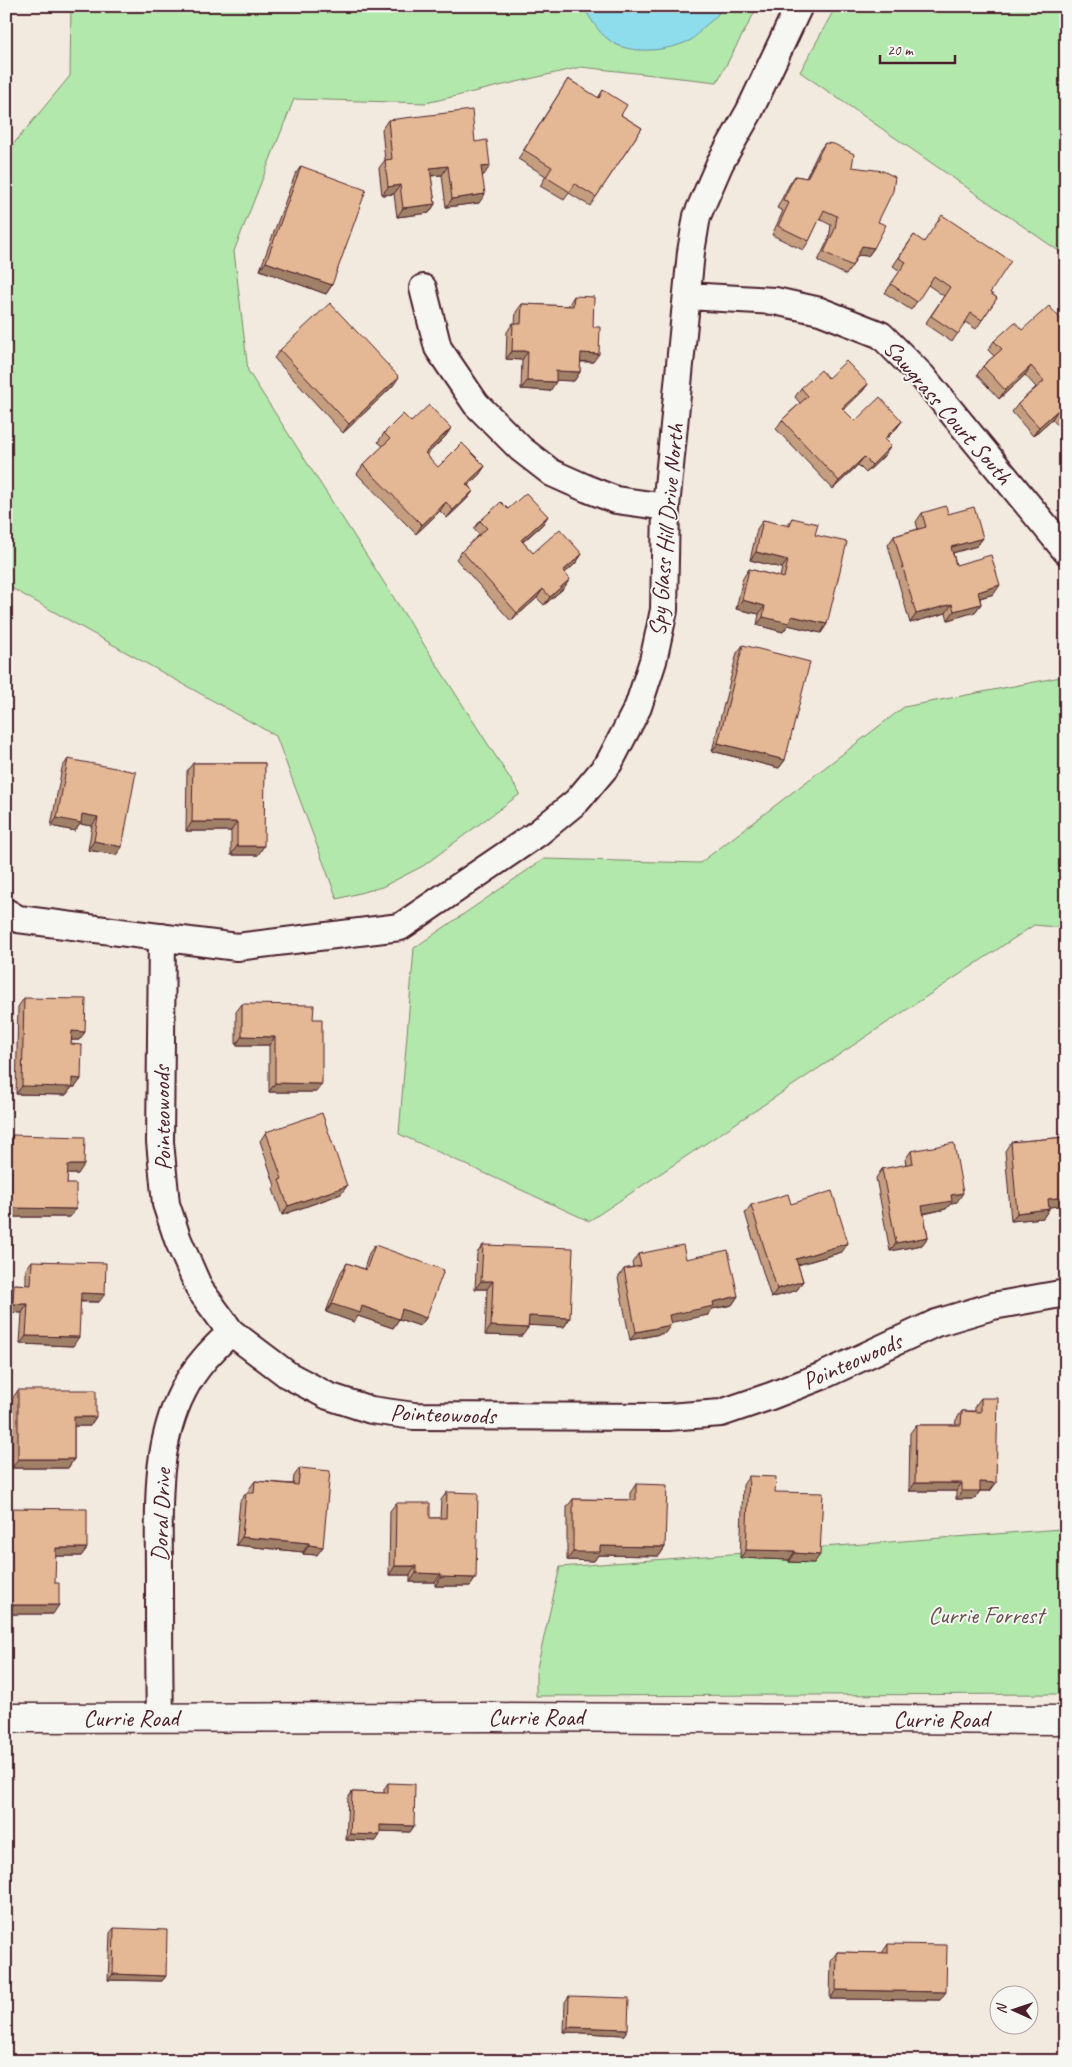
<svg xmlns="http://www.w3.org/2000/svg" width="1072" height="2067" viewBox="0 0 1072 2067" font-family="Caveat,sans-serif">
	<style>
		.green { fill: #b2e8ab; stroke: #7e846b }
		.water { fill: #8eddec; stroke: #73919f }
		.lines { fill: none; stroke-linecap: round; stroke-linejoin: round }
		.street-casing { stroke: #4a1f2b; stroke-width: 30 }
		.secondary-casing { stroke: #4a1f2b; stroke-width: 31 }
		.street { stroke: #f6f6f2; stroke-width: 26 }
		.secondary { stroke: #f6f6f2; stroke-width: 28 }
		.wall { fill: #c49e7f; stroke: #4a1f2b }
		.shaded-wall { fill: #a08168; stroke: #4a1f2b }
		.building { fill: #e4b894; stroke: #4a1f2b }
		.labels { text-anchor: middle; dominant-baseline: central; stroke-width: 4; stroke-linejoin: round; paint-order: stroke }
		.street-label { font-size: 24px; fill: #4a1f2b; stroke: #f6f6f2 }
		.park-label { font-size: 24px; fill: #64514b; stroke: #f6f6f2 }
	</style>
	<rect width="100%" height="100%" fill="#f2eadf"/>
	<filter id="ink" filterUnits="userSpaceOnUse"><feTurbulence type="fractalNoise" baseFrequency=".02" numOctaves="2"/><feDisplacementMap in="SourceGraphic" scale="10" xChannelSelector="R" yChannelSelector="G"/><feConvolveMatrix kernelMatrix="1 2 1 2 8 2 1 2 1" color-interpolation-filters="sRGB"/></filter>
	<g filter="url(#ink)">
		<path class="green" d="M71,6H758L717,82L581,67L426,103L294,99L234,251L248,371L520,794L423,866L382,887L337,899L276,736L6,585V153L70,76Z
			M836,6H1066V256L800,72Z
			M1066,676V928L1034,925L589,1221L399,1134L414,948L544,859L700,863L904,707Z
			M1066,1510V1694L536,1696V1672L560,1567L1061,1529Z"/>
		<path class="water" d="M583,6H722C719,16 712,20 705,26C700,30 696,37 691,40C669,51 629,56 609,40C598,32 590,18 583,6Z"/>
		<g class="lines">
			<defs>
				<path id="street" d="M423,288L438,348L476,404L521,449L552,473L588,489L616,500L666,507
					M687,296L775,301L820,311L881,335L922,376L1066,551
					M6,912L18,919L237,947L400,927L538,833L577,801L609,763L638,707L653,661L664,610L666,507L691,252L697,216L720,163L749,112L799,6
					M162,937L160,1142L166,1204L178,1240L200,1290L231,1332L288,1375L328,1396L371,1410L414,1416L668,1417L721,1413L771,1396L822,1376L936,1323L993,1306L1066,1293
					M160,1718C159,1670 159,1622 159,1573C159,1512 154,1447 183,1391C195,1367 212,1350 231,1332"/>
				<path id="secondary" d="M6,1718L492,1717L1066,1720"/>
			</defs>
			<use href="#street" class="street-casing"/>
			<use href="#secondary" class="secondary-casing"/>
			<use href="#street" class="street"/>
			<use href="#secondary" class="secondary"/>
		</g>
		<path class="wall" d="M568,79L598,98L603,90L621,115L642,128L590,206L569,193L564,200L540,186L546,176L518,159Z
			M388,120L475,142L484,175H482L479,203L446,207L442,175L431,176L435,204L429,213L397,217L394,194L382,195L379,168L385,160L382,129Z
			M825,143L852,167L878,222L874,248L868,256L858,255L852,266L846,275L818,261L829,238L831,225L819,219L809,241L803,250L772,235L783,211L777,208L789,185L795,176L806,178L819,151Z
			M301,166L332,285L326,294L260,270L295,175Z
			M914,235L997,298L976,329L965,322L952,342L925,324L944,296L928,285L911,310L885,293L900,271L893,266Z
			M574,296L593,362H580V372L574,381L556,380L550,391L521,389L522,360L506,359L507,332L513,323L515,324L516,312L522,304L568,306Z
			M1066,325V421L1059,427L1052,419L1033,436L1012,412L1018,404L1036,387L1025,375L999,399L977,375L983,366L994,356L988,350L994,341L1022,330Z
			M280,350L393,386L343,433L274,358Z
			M828,378L868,384L862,392L843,410L855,421H902L896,429L885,440V455L866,473L858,465L833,489L776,429L782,420L800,403L795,397L801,388Z
			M411,422L451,428L445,437L426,455L438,467L485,466L479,475L468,485L473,491L467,499L447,518L440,511L416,534L357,474L363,465L383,446L378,442L384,433Z
			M508,509L548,516L542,525L523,542L533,553L582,554L576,563L565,573L564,588L544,605L537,598L511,621L456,559L462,551L479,535L474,529L480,521Z
			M922,513L948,514L983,538L977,546L953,553L956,565L994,594L980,598L981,604L975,612L948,620L946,613L910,623L888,545L894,536L918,529L916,522Z
			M792,518L815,535L827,624L821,633L788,625L783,632L757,625L759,614L736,609L743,578L749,569L780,577L782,568L750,560L757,529L763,520L787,526Z
			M743,645L785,760L779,768L712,751L737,653Z
			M68,759L122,847L116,855L88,850L92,826L80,824L75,831L51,826L62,768Z
			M193,763H265L258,855H231V831H186L187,771Z
			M24,998L85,1032L79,1040H71V1044L81,1079L75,1087H72L66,1095L16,1094L18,1007Z
			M242,1004L313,1019L316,1092H269V1045H236V1012Z
			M266,1132L341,1194L282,1215L273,1189L275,1186L260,1141Z
			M12,1135L78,1174H67V1184L76,1209L70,1217H6V1144Z
			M1066,1137V1205L1049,1207V1209L1043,1218L1011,1221L1005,1151L1011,1142Z
			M911,1151L957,1202L951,1203L946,1209L924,1214L928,1237L922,1245L890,1251L876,1178L882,1169L906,1165L905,1160Z
			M751,1205L842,1252L798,1265L803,1281L797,1290L771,1298L745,1213Z
			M375,1245L426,1318L420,1326L399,1319L393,1328L358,1316L354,1322L326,1312L341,1272L347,1263L364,1269L369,1253Z
			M483,1245L570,1318L564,1327L528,1325L522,1336L485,1335L487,1289H475L477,1253Z
			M638,1254L686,1259L738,1296L732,1305L712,1309L708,1315L670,1322L665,1333L630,1340L618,1278L624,1269L633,1267L632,1263Z
			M32,1261L99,1302H80L73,1346L20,1344L22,1313L7,1312L8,1293L14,1284L26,1285V1269Z
			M18,1390L90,1426H74V1459L68,1468H12V1399Z
			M981,1398L996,1483L990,1491H980L974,1499H956V1491H909L910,1433L916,1425H955L956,1420L962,1411H975V1406Z
			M300,1468L317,1555L303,1554V1552L236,1545L240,1501L246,1493H249V1489L255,1481L293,1484L294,1476Z
			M749,1476L775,1492L814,1563L789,1562V1560L740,1558L743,1485Z
			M636,1484L665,1547L659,1556L598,1555L594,1561L567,1560V1507L573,1499L630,1500V1493Z
			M447,1492L476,1578L470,1586H435V1582H410V1575H389L390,1511L396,1503L430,1518H440L441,1500Z
			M6,1508L87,1548L81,1556H55L53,1614H6Z
			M388,1783L414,1826L410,1832L380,1831L376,1841L346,1840L348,1798L352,1792L384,1793V1789Z
			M114,1928L166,1976L162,1981L108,1980L110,1933Z
			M888,1944L940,2000L830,1999L831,1961L837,1952L882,1953Z
			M569,1996L624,2035L564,2032L565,2002Z"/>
		<path class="shaded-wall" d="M448,166L442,175L424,176L430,168Z
			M490,166L484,175L475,176L481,167Z
			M400,185L394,194L382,195L388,187Z
			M485,194L479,203L446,207L452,199Z
			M435,204L429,213L397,217L403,208Z
			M862,246L874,248L868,256L856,255Z
			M266,262L332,285L326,294L260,270Z
			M512,351H528L522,360L506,359Z
			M581,353L599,354L593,362L575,361Z
			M1031,366L1025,375L999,399L1005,390Z
			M556,371L580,372L574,381L550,380Z
			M399,377L393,386L343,433L349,424Z
			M527,381L556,382L550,391L521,389Z
			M868,384L862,392L836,417L842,408Z
			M1058,410L1052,419L1033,436L1039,427Z
			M1066,417V421L1059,427Z
			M902,421L896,429L878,447L884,439Z
			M451,428L445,437L419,462L425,453Z
			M891,446L885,455L866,473L872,465Z
			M864,457L858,465L833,489L839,481Z
			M485,466L479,475L460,493L466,484Z
			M473,491L467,499L447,518L453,510Z
			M446,502L440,511L416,534L422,525Z
			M548,516L542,525L515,548L521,540Z
			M983,538L977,546L945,555L951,547Z
			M756,552L788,560L782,568L750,560Z
			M582,554L576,563L557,580L563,571Z
			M570,579L564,588L544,605L550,597Z
			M1000,585L994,594L972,600L978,592Z
			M543,589L537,598L511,621L517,613Z
			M742,600L765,606L759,614L736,609Z
			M952,604L946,613L910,623L916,614Z
			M981,604L975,612L948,620L954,611Z
			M792,616L827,624L821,633L788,625L783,632L757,625L763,617Z
			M718,743L785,760L779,768L712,751Z
			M82,814L98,817L92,826L80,824L75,831L51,826L57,818Z
			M192,822H237L231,831H186Z
			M94,841L122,847L116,855L88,850Z
			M237,846H264L258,855H231Z
			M72,1031L85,1032L79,1040H66Z
			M242,1036L275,1037L269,1045H236Z
			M72,1078L81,1079L75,1087H72L66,1095L16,1094L22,1086Z
			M275,1083L322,1084L316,1092H269Z
			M68,1165H84L78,1174H62Z
			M347,1186L341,1194L282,1215L288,1206Z
			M963,1193L957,1202L951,1203L946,1209L916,1215L922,1206L951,1195Z
			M1066,1197V1205L1042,1208L1048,1199Z
			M11,1208L76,1209L70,1217H6V1215Z
			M1049,1209L1043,1218L1011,1221L1017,1213Z
			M928,1237L922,1245L890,1251L896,1243Z
			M848,1243L842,1252L790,1267L796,1259Z
			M481,1281H493L487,1289H475Z
			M803,1281L797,1290L771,1298L777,1289Z
			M81,1293L105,1294L99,1302L75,1301Z
			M738,1296L732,1305L712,1309L708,1315L663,1324L669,1315L713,1302Z
			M13,1304H28L22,1313L7,1312Z
			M332,1304L362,1306L399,1319L393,1328L358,1316L354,1322L326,1312Z
			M402,1309L426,1318L420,1326L396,1318Z
			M529,1316L570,1318L564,1327L523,1325Z
			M671,1325L665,1333L630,1340L636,1332Z
			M491,1326L528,1328L522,1336L485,1335Z
			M26,1336L79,1337L73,1346L20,1344Z
			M74,1417H96L90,1426H68Z
			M18,1459H74L68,1468H12Z
			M980,1482L996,1483L990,1491H980L974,1499H956L962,1491Z
			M915,1483H962L956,1491H909Z
			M242,1537L309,1543L303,1552L236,1545Z
			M309,1545L323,1547L317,1555L303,1554Z
			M600,1546L665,1547L659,1556L598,1555L594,1561L567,1560L573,1552Z
			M56,1548H87L81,1556H50Z
			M746,1550L795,1551L789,1560L740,1558Z
			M795,1553L820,1555L814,1563L789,1562Z
			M395,1566H416L410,1575H389Z
			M416,1573L441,1574L435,1582H410Z
			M441,1577L476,1578L470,1586H435Z
			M7,1605H59L53,1614H6V1606Z
			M380,1825L414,1826L410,1832L376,1831Z
			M350,1834L380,1835L376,1841L346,1840Z
			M113,1974L166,1976L162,1981L108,1980Z
			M836,1990L946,1992L940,2000L830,1999Z
			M568,2027L628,2029L624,2035L564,2032Z"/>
		<path class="building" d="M568,79L599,98L603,90L627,105L621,115L642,128L596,197L575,184L570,192L546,177L552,167L524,150Z
			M472,110L475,142L487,140L490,166L481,167L485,194L452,199L448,166L430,168L435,204L403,208L400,185L388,187L385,160L392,159L388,120Z
			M825,143L834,144L854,154L852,167L883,171L895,177L893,191L878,222L886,225L874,248L862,246L852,266L824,252L835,229L837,216L824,210L809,241L778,226L789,203L783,200L795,176L807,178Z
			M301,166L366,190L332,285L266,262Z
			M942,215L1011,261L990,293L997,298L982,320L971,313L958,334L931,316L950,287L934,276L917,302L891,284L906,262L899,258L914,235L924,242Z
			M574,296L594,297L593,327H600L599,354L581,353L580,372L556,371V382L527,381L528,351H512L513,323L521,324L522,304L573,306Z
			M330,303L399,377L349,424L280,350Z
			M1049,306L1066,325V417L1065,418L1058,410L1039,427L1018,404L1044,381L1031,366L1005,390L983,366L1002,349L994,341L1015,322L1022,330Z
			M846,361L868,384L842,408L855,421L880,397L902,421L884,439L891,446L872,465L864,457L839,481L782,420L808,396L801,388L821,370L828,378Z
			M429,405L451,428L425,453L438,467L462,443L485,466L466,484L473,491L453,510L446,502L422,525L363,465L390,439L384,433L403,414L411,422Z
			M526,493L548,516L521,540L533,553L560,529L582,554L563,571L570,579L550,597L543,589L517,613L462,551L487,528L480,521L501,502L508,509Z
			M946,506L948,514L974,507L983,538L951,547L956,565L991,555L1000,585L978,592L981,604L954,611L952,604L916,614L894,536L926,527L922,513Z
			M792,518L818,524L815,535L847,542L827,624L792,616L789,623L763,617L765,606L742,600L749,569L784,578L788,560L756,552L763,520L790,526Z
			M743,645L810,662L785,760L718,743Z
			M6,740L12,743L6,757Z
			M68,759L136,772L122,847L94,841L98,817L82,814L81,823L57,818Z
			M193,763H265L264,846H237V822H192Z
			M24,998L86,999L85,1032L72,1031L71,1044L82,1045L81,1079L72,1078V1087L22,1086Z
			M242,1004L314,1005L313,1019H322V1084L275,1083V1037L242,1036Z
			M322,1113L347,1186L288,1206L279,1180L282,1179L266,1132Z
			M12,1135L85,1137L84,1165H68L67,1184H76V1209L11,1208Z
			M1066,1137V1197L1048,1199L1049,1209L1017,1213L1011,1142Z
			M954,1143L963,1193L951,1195L952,1201L922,1206L928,1237L896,1243L882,1169L913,1163L911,1151Z
			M832,1191L848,1243L796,1259L803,1281L777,1289L751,1205L788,1194L791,1204Z
			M375,1245L444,1270L426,1318L402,1309L399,1319L362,1306L360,1313L332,1304L347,1263L366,1270Z
			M483,1245L573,1248L570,1318L529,1316L528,1328L491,1326L493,1281H481Z
			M683,1245L686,1259L728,1250L738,1296L713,1302L714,1306L669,1315L671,1325L636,1332L624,1269L641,1266L638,1254Z
			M32,1261L106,1263L105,1294L81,1293L79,1337L26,1336L28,1304H13L14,1284L31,1285Z
			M18,1390H96V1417H74V1459H18Z
			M981,1398H998L996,1483L980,1482V1491H962V1483H915L916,1425H961L962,1411L981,1412Z
			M300,1468L330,1471L323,1547L309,1545V1543L242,1537L246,1493H254L255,1481L298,1485Z
			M749,1476L776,1477L775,1492L823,1493L820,1555L795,1553V1551L746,1550Z
			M636,1484L667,1485L665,1547L600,1546V1552H573V1499L636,1500Z
			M447,1492L478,1493L476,1578L441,1577V1574L416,1573V1566H395L396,1503H430V1518H446Z
			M6,1508L87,1509V1548H56L55,1583H59V1605H7V1586H6Z
			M388,1783L415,1784L414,1826L380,1825V1835L350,1834L352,1792L388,1793Z
			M114,1928L167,1930L166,1976L113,1974Z
			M888,1944L947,1945L946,1992L836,1990L837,1952L888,1953Z
			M569,1996L629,1998L628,2029L568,2027Z"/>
	</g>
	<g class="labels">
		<g class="street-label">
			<text transform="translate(948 412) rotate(49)">Sawgrass Court South</text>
			<text transform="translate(666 530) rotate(-85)">Spy Glass Hill Drive North</text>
			<text transform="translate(162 1118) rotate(-91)">Pointeowoods</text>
			<text transform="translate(852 1361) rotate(-24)">Pointeowoods</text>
			<text transform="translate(443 1414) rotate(2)">Pointeowoods</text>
			<text transform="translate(161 1515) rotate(-88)">Doral Drive</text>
			<text x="536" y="1717">Currie Road</text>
			<text x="131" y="1718">Currie Road</text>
			<text x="941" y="1719">Currie Road</text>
		</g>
		<g class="park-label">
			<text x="986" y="1615">Currie Forrest</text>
		</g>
	</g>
	<rect width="1072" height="2067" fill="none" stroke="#f6f6f2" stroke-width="25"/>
	<rect x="12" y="12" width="1047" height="2042" fill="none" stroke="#4a1f2b" stroke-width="2" filter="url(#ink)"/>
	<g transform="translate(1014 2010) rotate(273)"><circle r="24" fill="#f6f6f2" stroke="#b1a0a2"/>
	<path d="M0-4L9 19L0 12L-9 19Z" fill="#4a1f2b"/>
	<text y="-8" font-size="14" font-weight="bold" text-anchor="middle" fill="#4a1f2b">N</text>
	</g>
	<path d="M880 55v8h75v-8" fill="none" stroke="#4a1f2b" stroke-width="2.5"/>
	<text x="887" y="55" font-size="15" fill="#4a1f2b" stroke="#f6f6f2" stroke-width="4" paint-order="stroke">20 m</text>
</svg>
